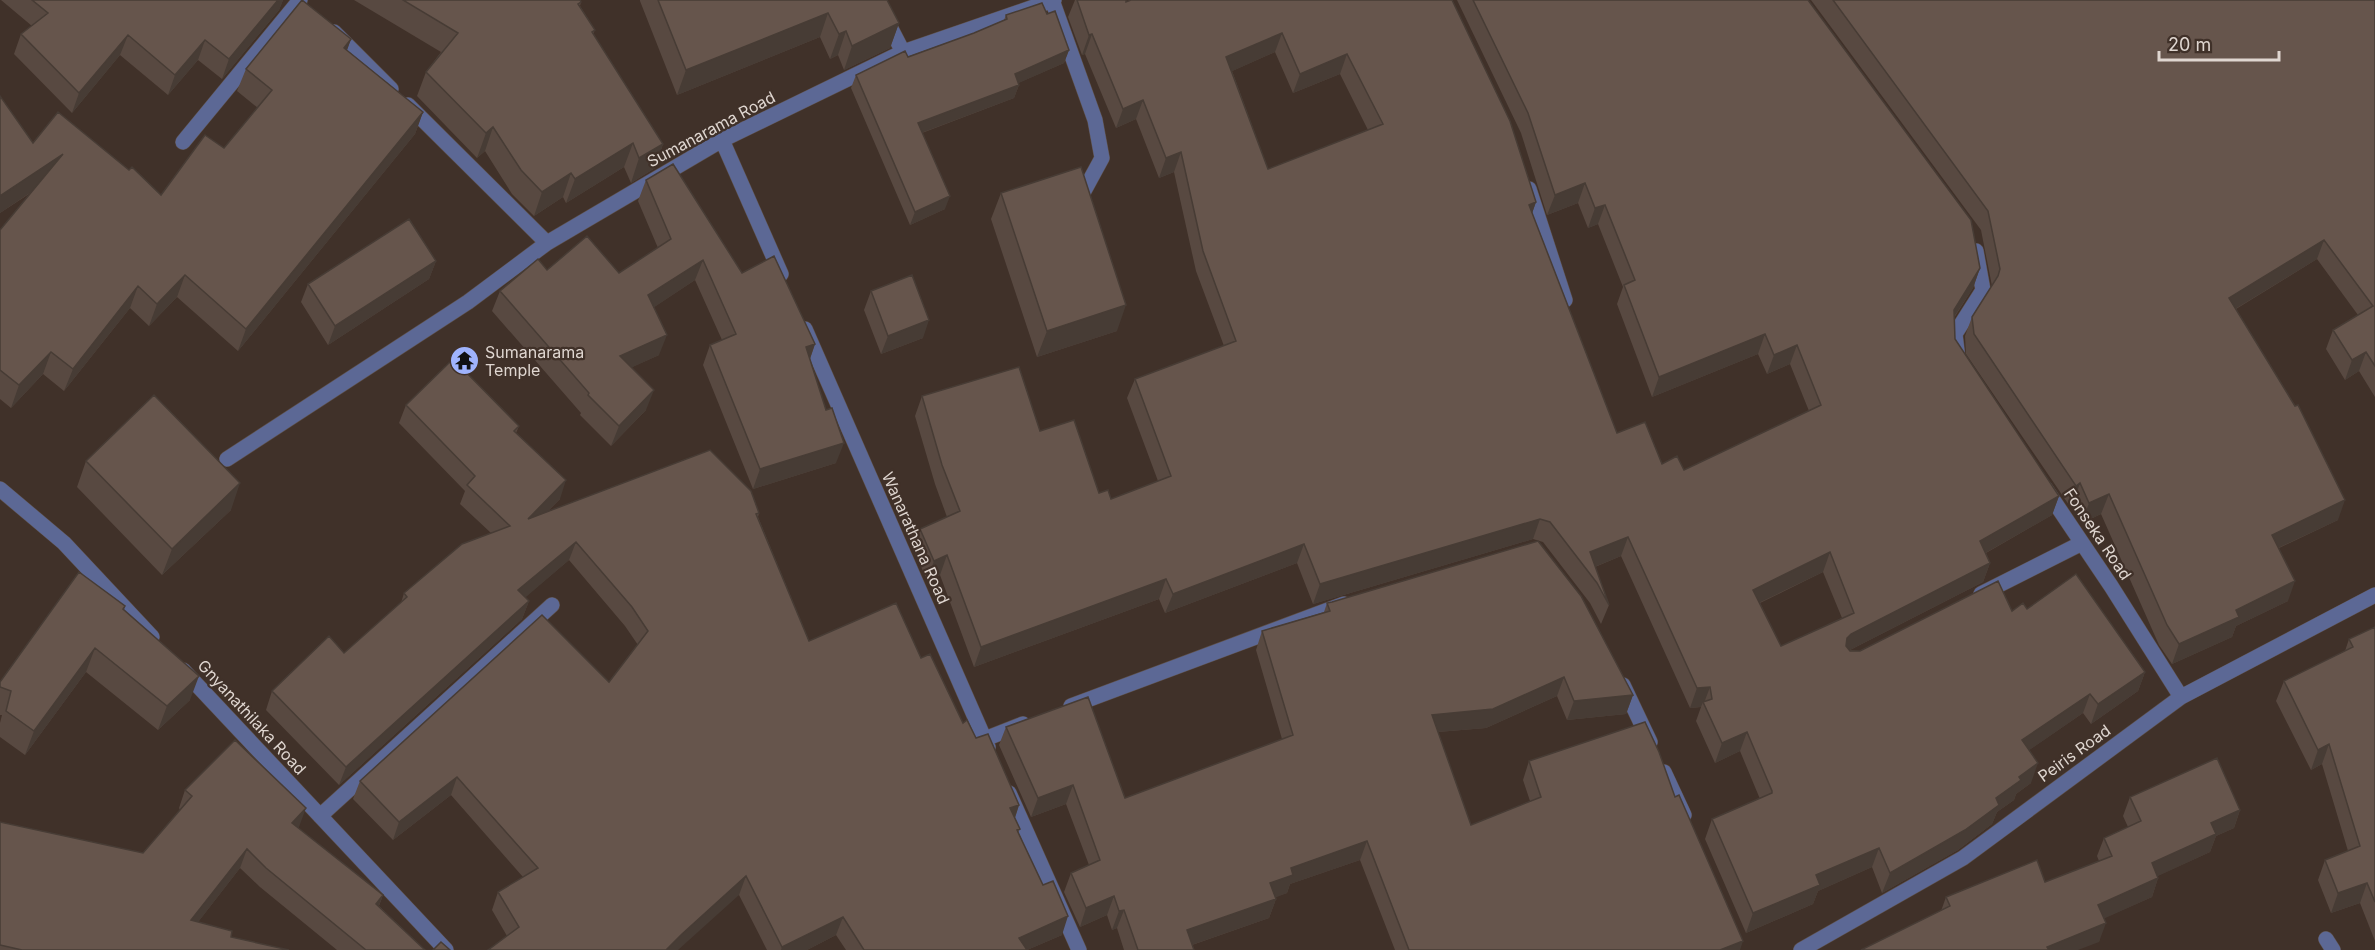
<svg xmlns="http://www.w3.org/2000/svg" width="2375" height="950" viewBox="0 0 2375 950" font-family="Inter,sans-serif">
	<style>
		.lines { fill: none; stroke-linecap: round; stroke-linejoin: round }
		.minor-casing { stroke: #5d4f47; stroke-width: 16 }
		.minor { stroke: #5c6895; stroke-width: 15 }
		.wall { fill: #584941; fill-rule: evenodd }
		.shaded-wall { fill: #473c35 }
		.building { fill: #66554c; stroke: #473c35; stroke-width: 1.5; fill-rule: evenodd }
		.labels { text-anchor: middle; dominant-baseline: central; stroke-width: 4.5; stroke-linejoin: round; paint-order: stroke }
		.street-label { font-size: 16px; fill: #dfd6d0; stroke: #403129 }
		.poi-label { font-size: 16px; fill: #dfd6d0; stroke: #403129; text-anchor: start }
	</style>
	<rect width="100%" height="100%" fill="#403129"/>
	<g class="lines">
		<defs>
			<path id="minor" d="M876,0L903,52
				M1052,0L1095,120L1102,158L1084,191
				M334,32L391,89
				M408,105L547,243L722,140L903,52L1054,0
				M722,140L781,274
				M183,142L300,0
				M1529,189L1565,300
				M805,329L988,747
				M1958,359L1955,334L1983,290L1976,251
				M227,459L468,302L547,243
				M2045,488L2111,586L2181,697
				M0,489L64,543L152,637
				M1981,594L2082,543
				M183,670L446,950
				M1623,685L1650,742
				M1071,706L1344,604
				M985,739L1023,724
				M1664,772L1684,815
				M1009,793L1079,950
				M320,816L552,605
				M2326,939L2333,950
				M1801,950L1963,858L2181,697L2375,595"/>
		</defs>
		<use href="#minor" class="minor-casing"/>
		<use href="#minor" class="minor"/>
	</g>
	<path class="wall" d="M1,0H283L279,10L222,79L198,60L168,95L120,55L72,113L14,54L21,34L32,26Z
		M354,0H580L581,2L580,6L595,30L593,34L663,144L655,168L631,183L624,167L566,203L563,197L534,216L512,194L485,151L477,158L417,96L426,72L441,52Z
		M640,0H887L899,23L890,48L844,70L838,55L830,59L820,37L677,95L640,1Z
		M1075,0H1126V2L1452,0L1536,202L1532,213L1617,433L1662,464L1684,470L1809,411L1790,364L1767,374L1758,354L1652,397L1617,304L1623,287L1598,224L1588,228L1578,203L1547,215L1521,133L1457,0H1808L1980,268L1973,288L1954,318L1955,339L2059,496L2052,515L1986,553L1990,563L1983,582L1850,650L1860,651L2012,611L2027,609L2145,672L2138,691L2091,724L2083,713L2029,750L2031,783L2016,794L2014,800L1997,812L1992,824L1958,850L1882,893L1872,867L1818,891L1813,904L1746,933L1705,839L1712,819L1760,799L1740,751L1715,763L1696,721L1701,707L1690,708L1621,556L1595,567L1609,605L1601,624L1590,603L1543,542L1533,539L1313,604L1297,563L1165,613L1159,599L974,667L940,575L927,580L913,549L920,529L947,517L935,484L915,416L922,396L1040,431L1099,493L1111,499L1158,481L1127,398L1135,379L1224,346L1196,271L1174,172L1159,178L1136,119L1116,128L1085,54L1082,55L1068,17ZM1275,52L1293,93L1340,74L1368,130L1268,169L1232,71ZM1823,572L1842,618L1781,646L1760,603Z
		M1811,0H2375V397L2359,371L2345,380L2326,349L2333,330L2358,315L2317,259L2236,309L2338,520L2279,548L2288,601L2236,626L2232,637L2172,664L2159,645L2101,514L2082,523L2073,503L2069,505L1966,354L1965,336L1972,317L1992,286L1981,230Z
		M1047,14L1069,50L1064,63L1018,83L1019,85L1014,98L922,133L945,209L910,225L851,88L856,75L974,33L1004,20L1006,15Z
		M351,39L347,50L423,112L415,134L238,351L177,297L149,326L130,308L64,391L43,374L11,408L0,399V230L32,192L0,213V96L33,143L129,170L161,195L224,148L258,108L237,91L246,69Z
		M646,180L815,344L810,359L836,463L753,489L703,365L710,345L722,340L695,280L654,307L659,355L632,367L646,410L611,446L580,415L581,413L492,311L500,291L547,270L619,273L658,248L638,201Z
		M1001,193L1117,331L1037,357L991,219Z
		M436,261L429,279L328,345L301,302L308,284Z
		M871,291L923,338L881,354L864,310Z
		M406,405L519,426L516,433L560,499L547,512L759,513L758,517L809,641L921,658L963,723L976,738L1019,805L1015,818L1020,829L1018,833L1062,935L1027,950H846L836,935L807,950H767L739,895L507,936L492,910L498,892L523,877L451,795L393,840L353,799L360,781L609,682L638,645L625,626L569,560L525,597L529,601L522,619L339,785L266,710L272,691L344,653L401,603L404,593L491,533L460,504L465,491L399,423Z
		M86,461L231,510L162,575L77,487Z
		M1327,603L1633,695L1626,714L1567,720L1557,696L1486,728L1438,732L1471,825L1530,801L1523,780L1529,761L1675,797L1740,950H1395L1360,860L1290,884L1287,893L1275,897L1276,899L1269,918L1192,945L1194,950H1124L1117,928L1112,930L1107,915L1080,927L1064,892L1071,873L1089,865L1066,804L1031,817L999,745L1006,727L1125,798L1282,739L1256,650L1262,631L1324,612Z
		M125,606L124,610L190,700L158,730L86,672L25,755L0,737V723L2,715H0V682Z
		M2375,627V941L2360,903L2331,913L2318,880L2325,860L2348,851L2322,764L2311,770L2276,701L2284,681L2345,651L2349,639Z
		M185,790L299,827L298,828L383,895L379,906L425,950H337L260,887L240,868L198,922L231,937L289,950H0V822L143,853L180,810L179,808Z
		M2130,797L2240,810L2234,828L2216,836L2210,852L2157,876L2158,878L2152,897L2104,918L2099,942L1941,911L1946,897L2045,882L2099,861L2097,856L2104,838L2128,827L2123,816Z"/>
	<path class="shaded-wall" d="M278,0H283L279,10L222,79L229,59Z
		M828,13L820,37L677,95L686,70Z
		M899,23L890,48L844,70L852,46Z
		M846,31L838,55L830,59L839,34Z
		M1282,33L1275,52L1219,77L1226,57Z
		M1092,34L1085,54L1082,55L1089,35Z
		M128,35L120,55L72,113L79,93Z
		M351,39L343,61L344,48Z
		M205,40L198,60L168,95L175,75Z
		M1069,50L1064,63L1010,87L1015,74Z
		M1347,54L1340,74L1293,93L1300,74Z
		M1019,85L1014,98L913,136L918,123Z
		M1143,100L1136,119L1116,128L1123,109Z
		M423,112L415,134L238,351L246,329Z
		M493,127L485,151L477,158L486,133Z
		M633,143L624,167L566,203L575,179Z
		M663,144L655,168L631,183L639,158Z
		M1181,152L1174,172L1159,178L1166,158Z
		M63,154L55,176L0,213V196Z
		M571,173L563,197L534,216L542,192Z
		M1585,183L1578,203L1547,215L1555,195Z
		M950,196L945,209L910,225L915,212Z
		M1536,202L1529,222V205Z
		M1605,205L1598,224L1588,228L1595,208Z
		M2324,240L2317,259L2222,317L2229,298Z
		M703,260L695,280L641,316L648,295Z
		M436,261L429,279L328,345L335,326Z
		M1980,268L1973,288L1946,329L1954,310Z
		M185,275L177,297L149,326L157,304Z
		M138,286L130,308L64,391L73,369Z
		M1126,305L1117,331L1037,357L1047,331Z
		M929,320L923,338L881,354L888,336Z
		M1765,334L1758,354L1652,397L1659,377Z
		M667,335L659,355L613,376L620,356Z
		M815,344L808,364L806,347Z
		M1797,345L1790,364L1767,374L1774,355Z
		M51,352L43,374L11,408L19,385Z
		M2366,352L2359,371L2345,380L2352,360Z
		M654,390L646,410L611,446L619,426Z
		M844,443L836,463L753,489L760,469Z
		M566,480L560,499L522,537L528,519Z
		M240,483L231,510L162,575L172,549Z
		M2080,483L2073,503L2069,505L2076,486Z
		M2109,494L2101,514L2082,523L2089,503Z
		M2059,496L2052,515L1973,560L1980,541Z
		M2345,500L2338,520L2265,554L2272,535Z
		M1540,519L1533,539L1313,604L1320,584Z
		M1628,537L1621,556L1587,570L1590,552Z
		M576,542L569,560L512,609L518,590Z
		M1304,544L1297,563L1165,613L1173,594Z
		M1830,552L1823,572L1746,609L1753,590Z
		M947,555L940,575L927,580L934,561Z
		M1990,563L1983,582L1844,653L1847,638L1851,634Z
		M1166,579L1159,599L974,667L981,647Z
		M2295,581L2288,601L2236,626L2232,637L2172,664L2179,644L2236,610Z
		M529,601L522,619L339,785L346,767Z
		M95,648L86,672L25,755L34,731Z
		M2145,672L2138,691L2091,724L2098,704Z
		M199,676L190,700L158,730L167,706Z
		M1564,677L1557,696L1486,728L1425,733L1432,715Z
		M1710,687L1704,703L1703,702L1701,707L1690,708L1697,688Z
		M2090,694L2083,713L2015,760L2022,740Z
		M1633,695L1626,714L1567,720L1574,701Z
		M1747,732L1740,751L1715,763L1722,743Z
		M2329,744L2322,764L2311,770L2318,750Z
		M2038,763L2031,783L2016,794L2014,800L1997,812L1992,824L1958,850L1882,893L1890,873L1996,798L2019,777Z
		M457,777L451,795L393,840L399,822Z
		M1073,785L1066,804L1031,817L1038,798Z
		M1019,805L1013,823L1010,808Z
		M306,808L299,827L285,841L292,823Z
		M2240,810L2234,828L2216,836L2210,852L2145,882L2152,863L2211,823Z
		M1367,841L1360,860L1290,884L1287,893L1264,902L1270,883L1291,868Z
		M1879,848L1872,867L1818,891L1813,904L1746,933L1753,913L1816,875Z
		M247,849L240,868L185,939L191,920Z
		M746,876L739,895L678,950H666L682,934Z
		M2158,878L2152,897L2092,924L2098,905Z
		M2367,883L2360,903L2331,913L2338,893Z
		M383,895L376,913V904Z
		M1114,896L1107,915L1080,927L1086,908Z
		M1276,899L1269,918L1180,949L1187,930Z
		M1124,910L1117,928L1112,930L1119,911Z
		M1068,916L1062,935L1027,950L1019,938Z
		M843,917L836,935L807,950H781L782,947Z
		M2106,923L2099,942L2078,950H2046L2047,947Z
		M1743,941L1740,950H1720Z"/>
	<path class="building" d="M32,0H278L229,59L205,40L175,75L128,35L79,93L21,34L48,13Z
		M302,0L351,39L344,48L423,112L246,329L185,275L157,304L138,286L73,369L51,352L19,385L0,370V230L63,154L0,196V96L33,143L58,112L129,170L132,167L161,195L205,135L224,148L272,90L246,69Z
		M403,0H580L581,2L578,4L595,30L592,32L663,144L639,158L633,143L575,179L571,173L542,192L521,170L493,127L486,133L426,72L458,33Z
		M658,0H887L899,23L852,46L846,31L839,34L828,13L686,70Z
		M1077,0H1126V2L1131,0H1452L1510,121L1536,202L1529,205L1617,433L1645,422L1662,464L1677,456L1684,470L1821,405L1797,345L1774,355L1765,334L1659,377L1624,285L1635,280L1605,205L1595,208L1585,183L1555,195L1528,113L1473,0H1808L1971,220L1980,268L1954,310L1955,339L2059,496L1980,541L1990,563L1851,634L1847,638L1846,646L1850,651H1860L1998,581L2012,611L2023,603L2027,609L2076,574L2145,672L2098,704L2090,694L2022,740L2038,763L2019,777L2021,780L1996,798L1999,805L1965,830L1890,873L1879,848L1816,875L1820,885L1753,913L1712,819L1772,793V791L1747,732L1722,743L1703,702L1712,699L1710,687L1697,688L1628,537L1590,552L1609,605L1597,583L1550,522L1540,519L1320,584L1304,544L1173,594L1166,579L981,647L947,555L934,561L920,529L960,511L942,465L922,396L1019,367L1040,431L1074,420L1099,493L1108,490L1111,499L1171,476L1135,379L1236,341L1203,251L1181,152L1166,158L1143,100L1123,109L1092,34L1089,35ZM1282,33L1300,74L1347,54L1383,124L1268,169L1226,57ZM1830,552L1854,613L1781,646L1753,590Z
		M1833,0H2375V366L2366,352L2352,360L2333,330L2373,306L2324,240L2229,298L2295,406L2298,405L2345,500L2272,535L2295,581L2236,610L2239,617L2179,644L2167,625L2109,494L2089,503L2080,483L2076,486L1974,334L1972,317L1998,276L2000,269L1988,211Z
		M1042,3L1047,14L1055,11L1069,50L1015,74L1019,85L918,123L950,196L915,212L856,75L905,51L908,57L974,33L1007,19L1006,15Z
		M673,164L742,273L774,256L815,344L806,347L826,410L832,408L844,443L760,469L710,345L736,334L703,260L648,295L667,335L620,356L654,390L619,426L588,395L589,393L500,291L538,259L547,270L587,236L619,273L671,239L646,180Z
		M1081,167L1126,305L1047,331L1001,193Z
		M409,219L436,261L335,326L308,284Z
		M912,275L929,320L888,336L871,291Z
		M453,359L519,426L514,431L566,480L528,519L710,450L751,491L759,513L756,514L809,641L896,603L921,658L930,654L963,723L967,720L976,738L988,734L1019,805L1010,808L1020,829L1017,830L1043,885L1053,881L1068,916L1019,938L1027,950H864L843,917L782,947L746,876L682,934L666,950H488L519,927L498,892L538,868L457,777L399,822L360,781L542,615L609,682L648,631L632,607L576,542L518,590L529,601L346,767L272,691L329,636L344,653L407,597L404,593L462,544L510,526L467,485L475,476L406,405Z
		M154,395L240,483L172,549L86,461Z
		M1538,541L1581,596L1633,695L1574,701L1564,677L1493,709L1432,715L1471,825L1541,797L1529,761L1645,722L1659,752L1675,797L1679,795L1743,941L1720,950H1409L1367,841L1291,868L1293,875L1270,883L1276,899L1187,930L1194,950H1138L1124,910L1119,911L1114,896L1086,908L1071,873L1100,860L1073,785L1038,798L1006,727L1088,697L1125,798L1293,735L1262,631L1330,611L1327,603L1332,602Z
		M79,572L125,606L123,609L199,676L167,706L95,648L34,731L6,711L11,691L0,687V682Z
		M2375,627V902L2367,883L2338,893L2325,860L2360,846L2329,744L2318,750L2284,681L2353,647L2349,639Z
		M235,740L306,808L292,823L383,895L376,904L425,950H366L266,868L247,849L191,920L232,931L231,937L289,950H22L0,945V822L143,853L192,796L185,790Z
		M2217,758L2240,810L2211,823L2216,834L2152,863L2158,878L2098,905L2106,923L2047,947L2049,950H1861L1950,906L1946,897L2037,860L2045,882L2112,856L2104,838L2141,821L2130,797Z
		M441,942L450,950H433Z"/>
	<defs>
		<symbol id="temple-disc" viewBox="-11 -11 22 22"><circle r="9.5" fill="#9fb3fd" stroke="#403129"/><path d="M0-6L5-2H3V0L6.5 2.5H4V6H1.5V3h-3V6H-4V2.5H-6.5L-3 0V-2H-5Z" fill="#111"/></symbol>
	</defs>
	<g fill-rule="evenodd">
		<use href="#temple-disc" x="448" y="344" width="33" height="33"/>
	</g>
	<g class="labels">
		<g class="street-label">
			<text transform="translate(711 129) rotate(-28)">Sumanarama Road</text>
			<text transform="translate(2098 534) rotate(56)">Fonseka Road</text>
			<text transform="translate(916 538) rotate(66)">Wanarathana Road</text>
			<text transform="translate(252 717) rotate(47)">Gnyanathilaka Road</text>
			<text transform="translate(2074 753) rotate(-36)">Peiris Road</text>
		</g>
		<g class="poi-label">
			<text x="485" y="352">Sumanarama<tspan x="485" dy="18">Temple</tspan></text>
		</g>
	</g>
	<path d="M2159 51v9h120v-9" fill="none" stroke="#dfd6d0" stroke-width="3"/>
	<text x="2168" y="51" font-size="18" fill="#dfd6d0" stroke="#403129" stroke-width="4.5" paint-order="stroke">20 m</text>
</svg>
